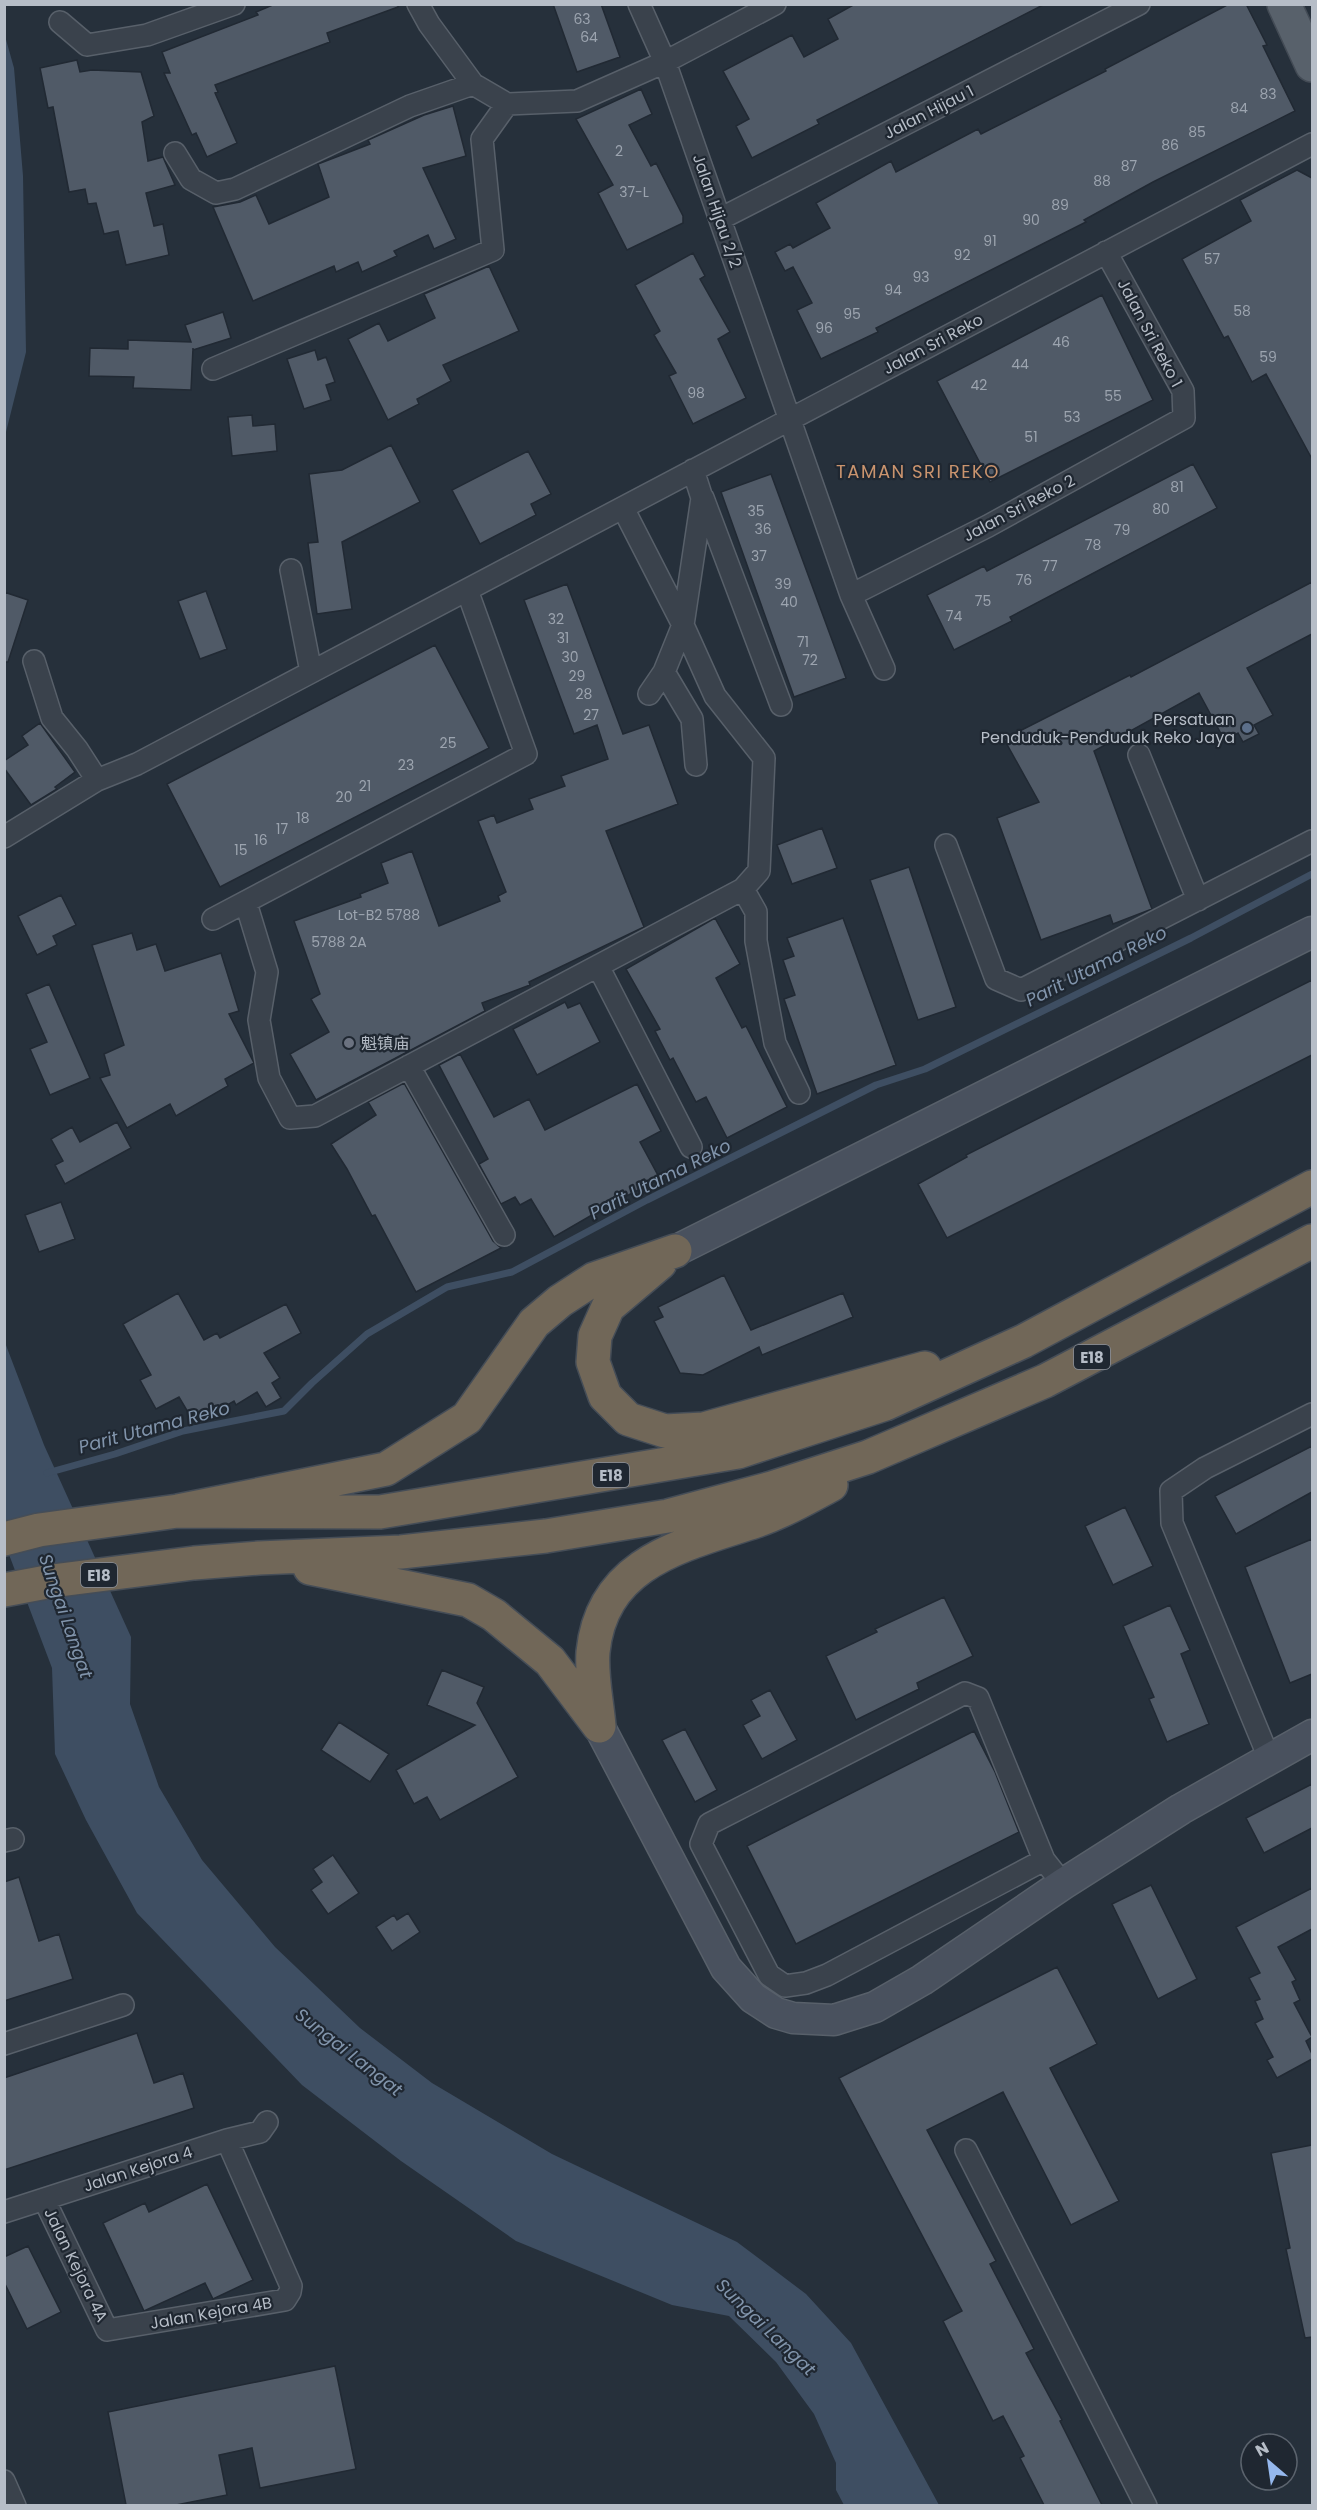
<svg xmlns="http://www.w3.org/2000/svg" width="1317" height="2510" viewBox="0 0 1317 2510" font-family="Poppins,'Noto Sans SC',sans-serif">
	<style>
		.water { fill: #3e4e62 }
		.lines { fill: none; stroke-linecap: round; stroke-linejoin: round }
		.stream { stroke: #3e4e62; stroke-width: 7 }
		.building { fill: #505a67; stroke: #212933; stroke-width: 1.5 }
		.street-casing { stroke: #58606a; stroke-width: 24 }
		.secondary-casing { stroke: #58606a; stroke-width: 33 }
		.primary-casing { stroke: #434b55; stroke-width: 36 }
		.highway-casing { stroke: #454d57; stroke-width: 36 }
		.street { stroke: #3a424c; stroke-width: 21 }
		.secondary { stroke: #49515e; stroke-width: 30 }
		.primary { stroke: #58616b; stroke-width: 33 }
		.highway { stroke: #716758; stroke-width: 33 }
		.service-dot { fill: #5c6f8a; stroke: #1f2731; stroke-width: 2 }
		.worship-dot { fill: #6b7280; stroke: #1f2731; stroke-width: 2 }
		.labels { text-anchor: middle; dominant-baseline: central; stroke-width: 4.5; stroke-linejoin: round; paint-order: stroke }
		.number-label { font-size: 14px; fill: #9ca4af }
		.shield { fill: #1f2731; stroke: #89909a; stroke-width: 1.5 }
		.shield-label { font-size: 15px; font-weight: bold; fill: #b6bdc7 }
		.street-label { font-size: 16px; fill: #b6bdc7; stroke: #1f2731 }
		.poi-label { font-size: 16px; fill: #b6bdc7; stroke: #1f2731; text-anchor: end }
		.neighbourhood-label { font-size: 18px; letter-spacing: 1.5px; fill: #ca946e; stroke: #1f2731 }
		.water-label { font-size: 18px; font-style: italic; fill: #8194ab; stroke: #1f2731 }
	</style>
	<rect width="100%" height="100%" fill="#26303b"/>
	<path class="water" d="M5,36L14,68L23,176L26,352L5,436Z
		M4,1340L44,1445L131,1637L130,1704L159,1787L202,1860L275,1947L360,2028L432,2083L552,2154L737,2242L806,2294L851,2343L939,2505H844L836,2490V2463L814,2414L776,2362L729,2316L672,2305L516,2241L401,2161L302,2085L137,1913L86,1820L55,1754L52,1668L5,1544Z"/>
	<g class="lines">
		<path class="stream" d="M47,1473L115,1454L183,1431L284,1411L312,1383L367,1334L447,1287L512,1272L647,1200L876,1085L925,1069L1191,938L1312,874"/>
	</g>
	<path class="building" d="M275,4H398V7L327,33L330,42L215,85L218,92L215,93L237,143L207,157L196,133L192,135L164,73H170L162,52L258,15L256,12Z
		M553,4H601L620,57L577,72Z
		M855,4H1045L817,120L819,124L752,158L736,126L749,119L723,71L792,35L804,57L838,39L828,19Z
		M1229,4H1246L1267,45L1263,46L1295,111L1153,182L1084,220L1086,222L876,328L878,332L821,359L797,310L812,303L793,267L785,271L775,252L790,244L793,248L830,228L816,203L891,161L896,172L978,129L981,134L1106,71L1105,69Z
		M77,60L80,72L92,70L141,72L154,116L142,122L148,161L163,157L175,185L146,193L154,226L163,224L169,255L126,265L118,231L104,234L96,203L88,204L85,189L69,192L53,107L48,108L40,68Z
		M641,89L652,114L629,125L651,166L656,163L683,216V223L627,250L598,193L613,185L576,119Z
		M453,106L466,156L423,168L456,239L434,249L428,235L394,251L397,256L362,272L358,262L336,272L334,266L253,301L213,207L240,202L256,195L269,224L329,197L318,164L370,144L368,140L424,115Z
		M1297,170L1312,178V459L1266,374L1252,382L1228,336L1224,338L1182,259L1251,221L1240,200Z
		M693,253L705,276L700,279L730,332L718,339L746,398L693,424L669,376L676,373L654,335L660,331L635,285Z
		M489,266L519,331L443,365L451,381L417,399L419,404L388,420L348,339L379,323L388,341L435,318L424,294Z
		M1102,295L1153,400L990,482L937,381Z
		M223,312L231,338L193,350V348L191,390L133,388L134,377L89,376L90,348L128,349V340L191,342L185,325Z
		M315,350L318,360L326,357L335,382L326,385L331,400L304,409L287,359Z
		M252,415L253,426L275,424L277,451L232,456L228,417Z
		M391,445L420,502L342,542L352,609L317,614L308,543L318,542L309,474L342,470Z
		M528,451L551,494L531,504L536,515L480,544L452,490Z
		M1193,464L1217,508L1010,617L1012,621L954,650L927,595L984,566L987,571Z
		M771,474L846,678L794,697L721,492Z
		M1312,582V634L1247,668L1273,715L1254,725L1259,734L1243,742L1238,733L1225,741L1199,693L1094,751L1152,909L1113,924L1110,915L1041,940L997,818L1039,802L1004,739L1130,675L1131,677Z
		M567,584L623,734L649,725L678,804L606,831L644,927L529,982L530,985L482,1003L485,1011L316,1100L290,1054L329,1032L311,999L320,994L294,921L361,897L360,894L388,883L381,863L412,851L439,926L500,901L498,896L506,892L478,821L494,815L497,823L533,809L529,799L565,786L561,776L608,759L597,725L574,734L524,600Z
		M206,591L227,649L200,659L178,601Z
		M4,592L28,600L8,662H4Z
		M435,645L489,748L220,887L167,784Z
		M40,723L75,772L55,787L57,789L31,805L4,768V761L28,745L22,736Z
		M822,828L837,868L792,884L777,845Z
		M909,867L956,1007L918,1020L870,880Z
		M61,895L76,925L53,936L57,945L37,955L18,916Z
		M715,918L740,964L716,978L742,1028L746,1026L787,1107L727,1138L706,1097L696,1102L673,1058L670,1060L655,1031L660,1029L626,969Z
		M843,918L896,1065L817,1094L784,999L795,995L783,960L794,956L787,938Z
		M132,933L137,950L156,944L165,971L221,953L239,1011L229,1014L254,1063L225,1079L228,1086L176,1116L170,1104L127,1128L100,1078L110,1075L104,1054L124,1045L92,945Z
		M1312,980V1055L947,1238L918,1184L967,1157L966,1155Z
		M49,984L90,1078L50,1095L30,1049L47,1042L26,994Z
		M565,1002L568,1008L580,1003L600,1042L537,1075L513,1029Z
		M460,1054L494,1117L529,1099L545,1130L637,1084L661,1131L640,1142L660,1179L611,1204L554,1237L531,1199L520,1205L515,1197L501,1204L479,1164L488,1159L439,1065Z
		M404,1083L493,1241L501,1248L416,1292L375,1215L372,1216L347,1169L331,1144L376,1115L368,1102Z
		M117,1122L131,1148L65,1184L55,1165L63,1161L51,1139L72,1127L80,1142Z
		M61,1202L75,1239L39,1252L25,1215Z
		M724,1275L751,1330L843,1293L853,1317L762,1355L759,1347L703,1375L680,1373L654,1321L663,1317L658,1307Z
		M178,1293L204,1340L217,1333L220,1338L286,1304L301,1333L264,1353L280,1378L272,1383L281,1398L266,1407L257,1392L236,1405L234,1401L195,1424L179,1397L156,1409L140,1380L151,1375L123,1324Z
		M1312,1446V1492L1236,1534L1215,1496Z
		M1125,1507L1153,1566L1113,1585L1085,1526Z
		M1312,1539V1674L1290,1683L1245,1567Z
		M944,1597L973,1656L917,1683L919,1689L856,1720L826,1656L877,1632L875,1629Z
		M1170,1605L1190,1650L1181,1654L1209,1724L1167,1742L1149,1699L1154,1697L1123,1626Z
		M442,1670L484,1687L477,1703L518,1777L440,1820L427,1797L414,1804L396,1770L475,1725L427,1705Z
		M770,1690L797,1740L762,1759L743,1725L760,1716L751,1700Z
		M339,1722L389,1754L370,1782L321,1750Z
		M685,1729L717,1790L695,1802L662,1740Z
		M974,1731L995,1772L1019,1832L796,1944L747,1846Z
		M1312,1784V1828L1264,1853L1246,1818Z
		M333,1855L359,1893L328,1914L311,1890L322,1882L313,1869Z
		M19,1877L39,1941L59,1934L73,1979L4,2001V1882Z
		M1151,1885L1197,1979L1158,1999L1112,1904Z
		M1312,1888V1929L1278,1947L1296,1980L1292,1982L1300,2000L1294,2003L1312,2037L1306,2041L1312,2054V2059L1277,2078L1267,2060L1273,2057L1255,2023L1263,2019L1255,2001L1260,1999L1249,1978L1260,1973L1236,1927Z
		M408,1913L420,1932L392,1951L376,1927L394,1915L397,1920Z
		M1057,1967L1097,2044L1050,2068L1119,2201L1071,2225L1003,2092L927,2130L996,2261L990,2264L1034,2349L1026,2353L1062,2420L1060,2421L1102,2505H1044L1020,2458L1024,2456L1003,2416L993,2421L943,2321L962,2311L839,2078Z
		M137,2033L154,2083L183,2073L194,2108L4,2170V2078Z
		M1312,2145V2337L1305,2338L1286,2249L1290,2248L1271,2153Z
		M207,2184L253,2280L213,2299L205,2283L144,2311L103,2223L145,2203L149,2212Z
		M28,2246L61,2312L27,2329L4,2282V2257Z
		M335,2366L356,2469L260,2488L252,2448L219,2455L227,2495L176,2505H126L108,2412Z"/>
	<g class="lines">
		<defs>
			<path id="street" d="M418,4L429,24L473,84L507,104L577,101L665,62L775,4
				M639,4L665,62L851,595L884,669
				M60,22L87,45L147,35L234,4
				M175,153L191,179L216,193L235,189L410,106L473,84
				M720,219L1139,4
				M213,369L493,250L482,139L507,104
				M703,498L781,705
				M291,570L311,672
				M851,595L988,526L1184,418L1183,391L1106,252
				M34,661L52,718L77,749L97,780L137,764L1312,144
				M664,672L692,719L696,765
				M649,694L664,672L683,625L702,498L693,470
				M1139,755L1198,900
				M4,837L97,780
				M946,845L996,979L1021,990L1312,841
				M743,889L756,912V941L775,1043L799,1093
				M246,903L267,972L259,1020L269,1078L290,1118L315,1116L743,889L759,871L764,758L715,696L683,625L623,508
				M213,919L526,754L467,590
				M598,966L691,1147
				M409,1066L504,1235
				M1269,1758L1172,1523L1171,1491L1205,1468L1312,1414
				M4,1841L13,1839
				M1044,1860L827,1975L806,1983L785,1986L769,1975L701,1844L709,1824L965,1693L978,1698L1044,1860L1063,1884
				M4,2044L123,2005
				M966,2150L1146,2506
				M44,2199L107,2330L285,2300L290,2292L291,2286L227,2140
				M4,2212L227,2140L260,2132L267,2122
				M4,2481L15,2506"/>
			<path id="secondary" d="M675,1251L1312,932
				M599,1726L726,1968L753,1998L776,2013L793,2018L834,2020L875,2007L922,1980L1063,1884L1181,1809L1312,1735"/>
			<path id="primary" d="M1284,4L1312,65"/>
			<path id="highway" d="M660,1263L608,1307L595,1336L593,1362L605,1396L628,1419L665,1431L704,1429L925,1368
				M178,1511L380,1512L738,1452L885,1404L1024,1341L1312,1187
				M4,1539L39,1530L178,1511L386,1469L467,1418L534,1323L560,1301L594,1279L675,1251
				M310,1568L468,1600L494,1615L550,1661L599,1726
				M4,1590L52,1581L194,1563L259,1558L401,1552L546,1536L668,1516L772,1488L868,1457L1045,1381L1312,1241
				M599,1726C597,1702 591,1676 593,1652C602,1561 684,1545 756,1521C782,1512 807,1498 831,1485"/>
		</defs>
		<use href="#street" class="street-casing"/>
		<use href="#secondary" class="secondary-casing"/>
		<use href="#primary" class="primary-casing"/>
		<use href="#highway" class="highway-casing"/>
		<use href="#street" class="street"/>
		<use href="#secondary" class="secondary"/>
		<use href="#primary" class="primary"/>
		<use href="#highway" class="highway"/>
	</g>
	<circle class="service-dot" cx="1247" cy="728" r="6"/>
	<circle class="worship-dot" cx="349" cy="1043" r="6"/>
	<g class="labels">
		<g class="number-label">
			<text x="582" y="19">63</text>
			<text x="589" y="37">64</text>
			<text x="1268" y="94">83</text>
			<text x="1239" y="108">84</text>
			<text x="1197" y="132">85</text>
			<text x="1170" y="145">86</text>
			<text x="619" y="151">2</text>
			<text x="1129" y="166">87</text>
			<text x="1102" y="181">88</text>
			<text x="634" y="192">37-L</text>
			<text x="1060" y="205">89</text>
			<text x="1031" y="220">90</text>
			<text x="990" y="241">91</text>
			<text x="962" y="255">92</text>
			<text x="1212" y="259">57</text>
			<text x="921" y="277">93</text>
			<text x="893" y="290">94</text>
			<text x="1242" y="311">58</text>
			<text x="852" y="314">95</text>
			<text x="824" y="328">96</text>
			<text x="1061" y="342">46</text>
			<text x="1268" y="357">59</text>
			<text x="1020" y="364">44</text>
			<text x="979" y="385">42</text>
			<text x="696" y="393">98</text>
			<text x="1113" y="396">55</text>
			<text x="1072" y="417">53</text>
			<text x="1031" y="437">51</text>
			<text x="1177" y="487">81</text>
			<text x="1161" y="509">80</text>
			<text x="756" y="511">35</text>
			<text x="763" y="529">36</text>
			<text x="1122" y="530">79</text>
			<text x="1093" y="545">78</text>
			<text x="759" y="556">37</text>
			<text x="1050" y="566">77</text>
			<text x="1024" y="580">76</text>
			<text x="783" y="584">39</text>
			<text x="983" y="601">75</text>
			<text x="789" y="602">40</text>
			<text x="954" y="616">74</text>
			<text x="556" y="619">32</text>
			<text x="563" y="638">31</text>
			<text x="803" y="642">71</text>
			<text x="570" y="657">30</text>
			<text x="810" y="660">72</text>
			<text x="577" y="676">29</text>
			<text x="584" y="694">28</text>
			<text x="591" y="715">27</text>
			<text x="448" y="743">25</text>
			<text x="406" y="765">23</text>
			<text x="365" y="786">21</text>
			<text x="344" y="797">20</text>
			<text x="303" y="818">18</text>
			<text x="282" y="829">17</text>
			<text x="261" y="840">16</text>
			<text x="241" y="850">15</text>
			<text x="379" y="915">Lot-B2 5788</text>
			<text x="339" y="942">5788 2A</text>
		</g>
		<g class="shield">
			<rect x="1074" y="1345" width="36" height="24" rx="4.5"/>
			<rect x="593" y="1463" width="36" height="24" rx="4.5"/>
			<rect x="81" y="1563" width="36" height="24" rx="4.5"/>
		</g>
		<g class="shield-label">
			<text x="1092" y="1357">E18</text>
			<text x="611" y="1475">E18</text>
			<text x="99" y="1575">E18</text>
		</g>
		<g class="street-label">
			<text transform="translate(929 112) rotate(-27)">Jalan Hijau 1</text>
			<text transform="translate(717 211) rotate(71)">Jalan Hijau 2/2</text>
			<text transform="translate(1150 333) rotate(62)">Jalan Sri Reko 1</text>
			<text transform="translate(933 344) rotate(-28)">Jalan Sri Reko</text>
			<text transform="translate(1019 508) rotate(-28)">Jalan Sri Reko 2</text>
			<text transform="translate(138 2169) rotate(-18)">Jalan Kejora 4</text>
			<text transform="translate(76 2265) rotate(64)">Jalan Kejora 4A</text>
			<text transform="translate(211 2313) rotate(-10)">Jalan Kejora 4B</text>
		</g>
		<g class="poi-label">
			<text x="1235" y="719">Persatuan<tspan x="1235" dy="18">Penduduk-Penduduk Reko Jaya</tspan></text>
			<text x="361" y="1043" text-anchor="start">魁镇庙</text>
		</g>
		<g class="neighbourhood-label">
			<text x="918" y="471">TAMAN SRI REKO</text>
		</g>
		<g class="water-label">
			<text transform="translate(1096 966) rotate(-27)">Parit Utama Reko</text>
			<text transform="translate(660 1179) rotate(-27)">Parit Utama Reko</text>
			<text transform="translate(154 1427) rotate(-15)">Parit Utama Reko</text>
			<text transform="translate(66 1616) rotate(71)">Sungai Langat</text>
			<text transform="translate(349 2052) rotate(38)">Sungai Langat</text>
			<text transform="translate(766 2327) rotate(44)">Sungai Langat</text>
		</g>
	</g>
	<rect width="1317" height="2510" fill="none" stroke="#b6bdc7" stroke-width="12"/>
	<g transform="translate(1269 2462) rotate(331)"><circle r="28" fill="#1f2731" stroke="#5b636d" stroke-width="1.5"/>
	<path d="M0-4.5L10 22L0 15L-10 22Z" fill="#95b8ed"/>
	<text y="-9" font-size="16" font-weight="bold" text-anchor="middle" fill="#b6bdc7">N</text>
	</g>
</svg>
